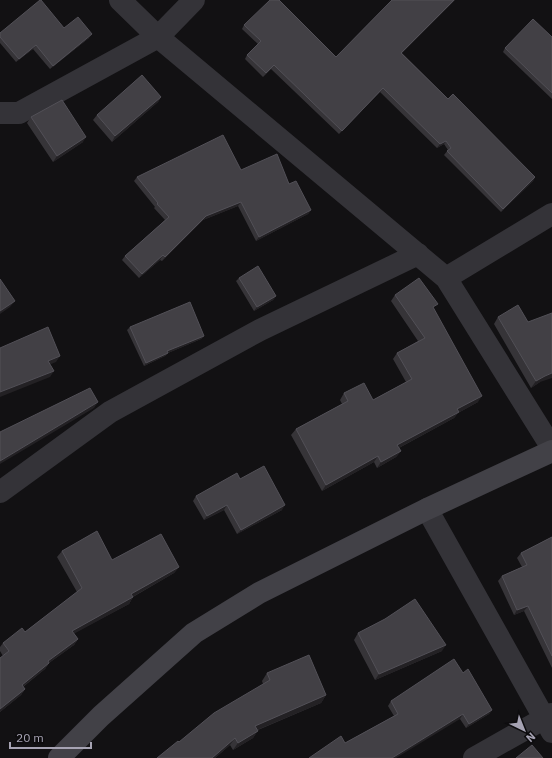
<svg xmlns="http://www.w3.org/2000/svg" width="552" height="758" viewBox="0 0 552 758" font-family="'IBM Plex Sans',sans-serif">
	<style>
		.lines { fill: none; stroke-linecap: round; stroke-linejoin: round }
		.street { stroke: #343338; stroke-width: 22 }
		.secondary { stroke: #424147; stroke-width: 22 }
		.wall { fill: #363438 }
		.shaded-wall { fill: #232124 }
		.building { fill: #424045; stroke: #525057 }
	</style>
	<rect width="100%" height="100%" fill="#121113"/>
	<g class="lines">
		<path class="street" d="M120,0L158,37L446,278L552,448
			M0,113H19L158,37L194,0
			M446,278L552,214
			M0,492L110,412L260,330L418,254
			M427,509L552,732
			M474,758L552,714"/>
		<path class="secondary" d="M59,758L101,716L194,633L259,593L427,509L552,451"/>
	</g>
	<path class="wall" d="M392,0H455L402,53L448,99L535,177L533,181L501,212L444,155L448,150L444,144L437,148L380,92L339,134L271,69L263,77L245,59L247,55L258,44L242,29L244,25L336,57Z
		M64,28L89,38L50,69L33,49L16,62L0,43V33Z
		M552,37V99L503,52L505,48Z
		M161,97L158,102L112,142L93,120L97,115Z
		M31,117L83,142L53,162L27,123Z
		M241,170L289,184L311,210L308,214L256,241L238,206L203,220L162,261L160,260L139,278L122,260L125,256L165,220L154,208L155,207L134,181L137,177Z
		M239,278L276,296L273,300L254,311L236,281Z
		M395,295L434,309L478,402L458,413L454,418L399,448L401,451L396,457L377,468L374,462L322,491L291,435L296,429L342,404L340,400L344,393L373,400L406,382L393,359L397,353L418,341L391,301Z
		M498,317L540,382L531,388L494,324Z
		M130,327L204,336L201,339L168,353L165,356L144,366L127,330Z
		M240,479L282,510L237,534L224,510L204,520L193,501L196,496Z
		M552,537V668L524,611L514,615L498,581L502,576L522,567L517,558L521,553Z
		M62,551L112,560L179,567L174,573L133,597L129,604L74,633L78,639L74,645L49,663L45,669L23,687L25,689L21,695L0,712V658L3,656L0,651V647L3,643L25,632L77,592L57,557Z
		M358,633L442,651L375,680L354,640Z
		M267,673L326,695L321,703L258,730L253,738L233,750L230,745L215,758H157L263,684L262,681Z
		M463,673L492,710L489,714L466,728L460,719L345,743L394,716L388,706L391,701Z"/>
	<path class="shaded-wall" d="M454,0H455L399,56L401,53Z
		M92,34L89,38L50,69L53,66Z
		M36,45L33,49L16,62L19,59Z
		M383,88L380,92L339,134L342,131Z
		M161,97L158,102L112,142L115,136Z
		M86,137L83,142L53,162L57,156Z
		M446,141L444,144L437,148L440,144Z
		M535,177L533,181L501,212L503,209Z
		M241,202L238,206L203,220L162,261L165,257L206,216Z
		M311,210L308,214L256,241L259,237Z
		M163,255L160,260L139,278L142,274Z
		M276,296L273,300L254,311L257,307Z
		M15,301L10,307L0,314V311Z
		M204,336L201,339L168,353L165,356L144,366L146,363L167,351Z
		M60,356L56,362L44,367L48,361Z
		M54,371L50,377L0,397V392Z
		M552,373V378L540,382L531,388L536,381L545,376Z
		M482,396L478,402L458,413L454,418L393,451L397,445L457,409Z
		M98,402L94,408L0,464V461Z
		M401,451L396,457L377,468L381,462Z
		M378,456L374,462L322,491L326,485Z
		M227,505L224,510L204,520L207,516Z
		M285,505L282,510L237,534L241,530Z
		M179,567L174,573L127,600L131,594Z
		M133,597L129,604L68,637L72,631Z
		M528,606L524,611L514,615L517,610Z
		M78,639L74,645L43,667L48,661Z
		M446,645L442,651L375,680L379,674Z
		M49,663L45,669L17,691L22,685Z
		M25,689L21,695L0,712V709Z
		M326,695L321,703L250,733L255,726Z
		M492,710L489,714L466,728L469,724Z
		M463,714L460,719L396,758H392Z
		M258,731L253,738L233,750L238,743Z
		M235,738L230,745L215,758H212Z"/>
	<path class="building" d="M40,0H41L64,28L78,17L92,34L53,66L36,45L19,59L0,37V33Z
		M270,0H279L336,57L392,0H454L401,53L448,99L453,94L535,177L503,209L447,151L451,148L446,141L440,144L383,88L342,131L274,65L266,73L247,55L261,41L244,25Z
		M533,19L552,37V93L505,48Z
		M142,75L161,97L115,136L97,115Z
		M62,100L86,137L57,156L31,117Z
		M223,135L241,170L277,154L289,184L296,181L311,210L259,237L241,202L206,216L165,257L163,255L142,274L125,256L169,217L157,204L158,203L137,177Z
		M258,266L276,296L257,307L239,278Z
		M419,278L438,304L433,307L482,396L457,409L459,412L397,445L401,451L381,462L378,456L326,485L296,429L348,401L344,393L364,383L373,400L412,379L397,353L425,338L395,295Z
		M0,279L15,301L0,311Z
		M190,302L204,336L167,351L168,353L146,363L130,327Z
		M518,305L528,322L552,313V373L545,376L536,381L498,317Z
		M48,327L60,356L48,361L54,371L0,392V348Z
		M90,388L98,402L0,461V432Z
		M264,466L285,505L241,530L227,505L207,516L196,496L237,473L240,479Z
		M97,531L112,560L161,534L179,567L131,594L133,597L72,631L78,639L48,661L49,663L22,685L25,689L0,709V658L9,651L3,643L22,628L25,632L82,588L62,551Z
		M552,537V656L528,606L517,610L502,576L527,565L521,553Z
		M415,599L446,645L379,674L358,633L385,619Z
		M309,655L326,695L255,726L258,731L238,743L235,738L212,758H157L178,741L179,742L214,713L270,680L267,673Z
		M454,659L463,673L468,669L492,710L469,724L463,714L392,758H309L341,736L345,743L398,714L391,701Z
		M532,745L543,758H516Z"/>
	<g transform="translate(524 730) rotate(137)" stroke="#0d0c0e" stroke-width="3" paint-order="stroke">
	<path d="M0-3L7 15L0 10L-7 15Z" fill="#a6a3b3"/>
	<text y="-6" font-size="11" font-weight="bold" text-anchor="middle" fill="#a6a3b3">N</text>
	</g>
	<path d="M10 742v6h81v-6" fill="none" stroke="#a6a3b3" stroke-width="2"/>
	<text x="16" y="742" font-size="12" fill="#a6a3b3" stroke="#0d0c0e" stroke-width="3" paint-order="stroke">20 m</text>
</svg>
